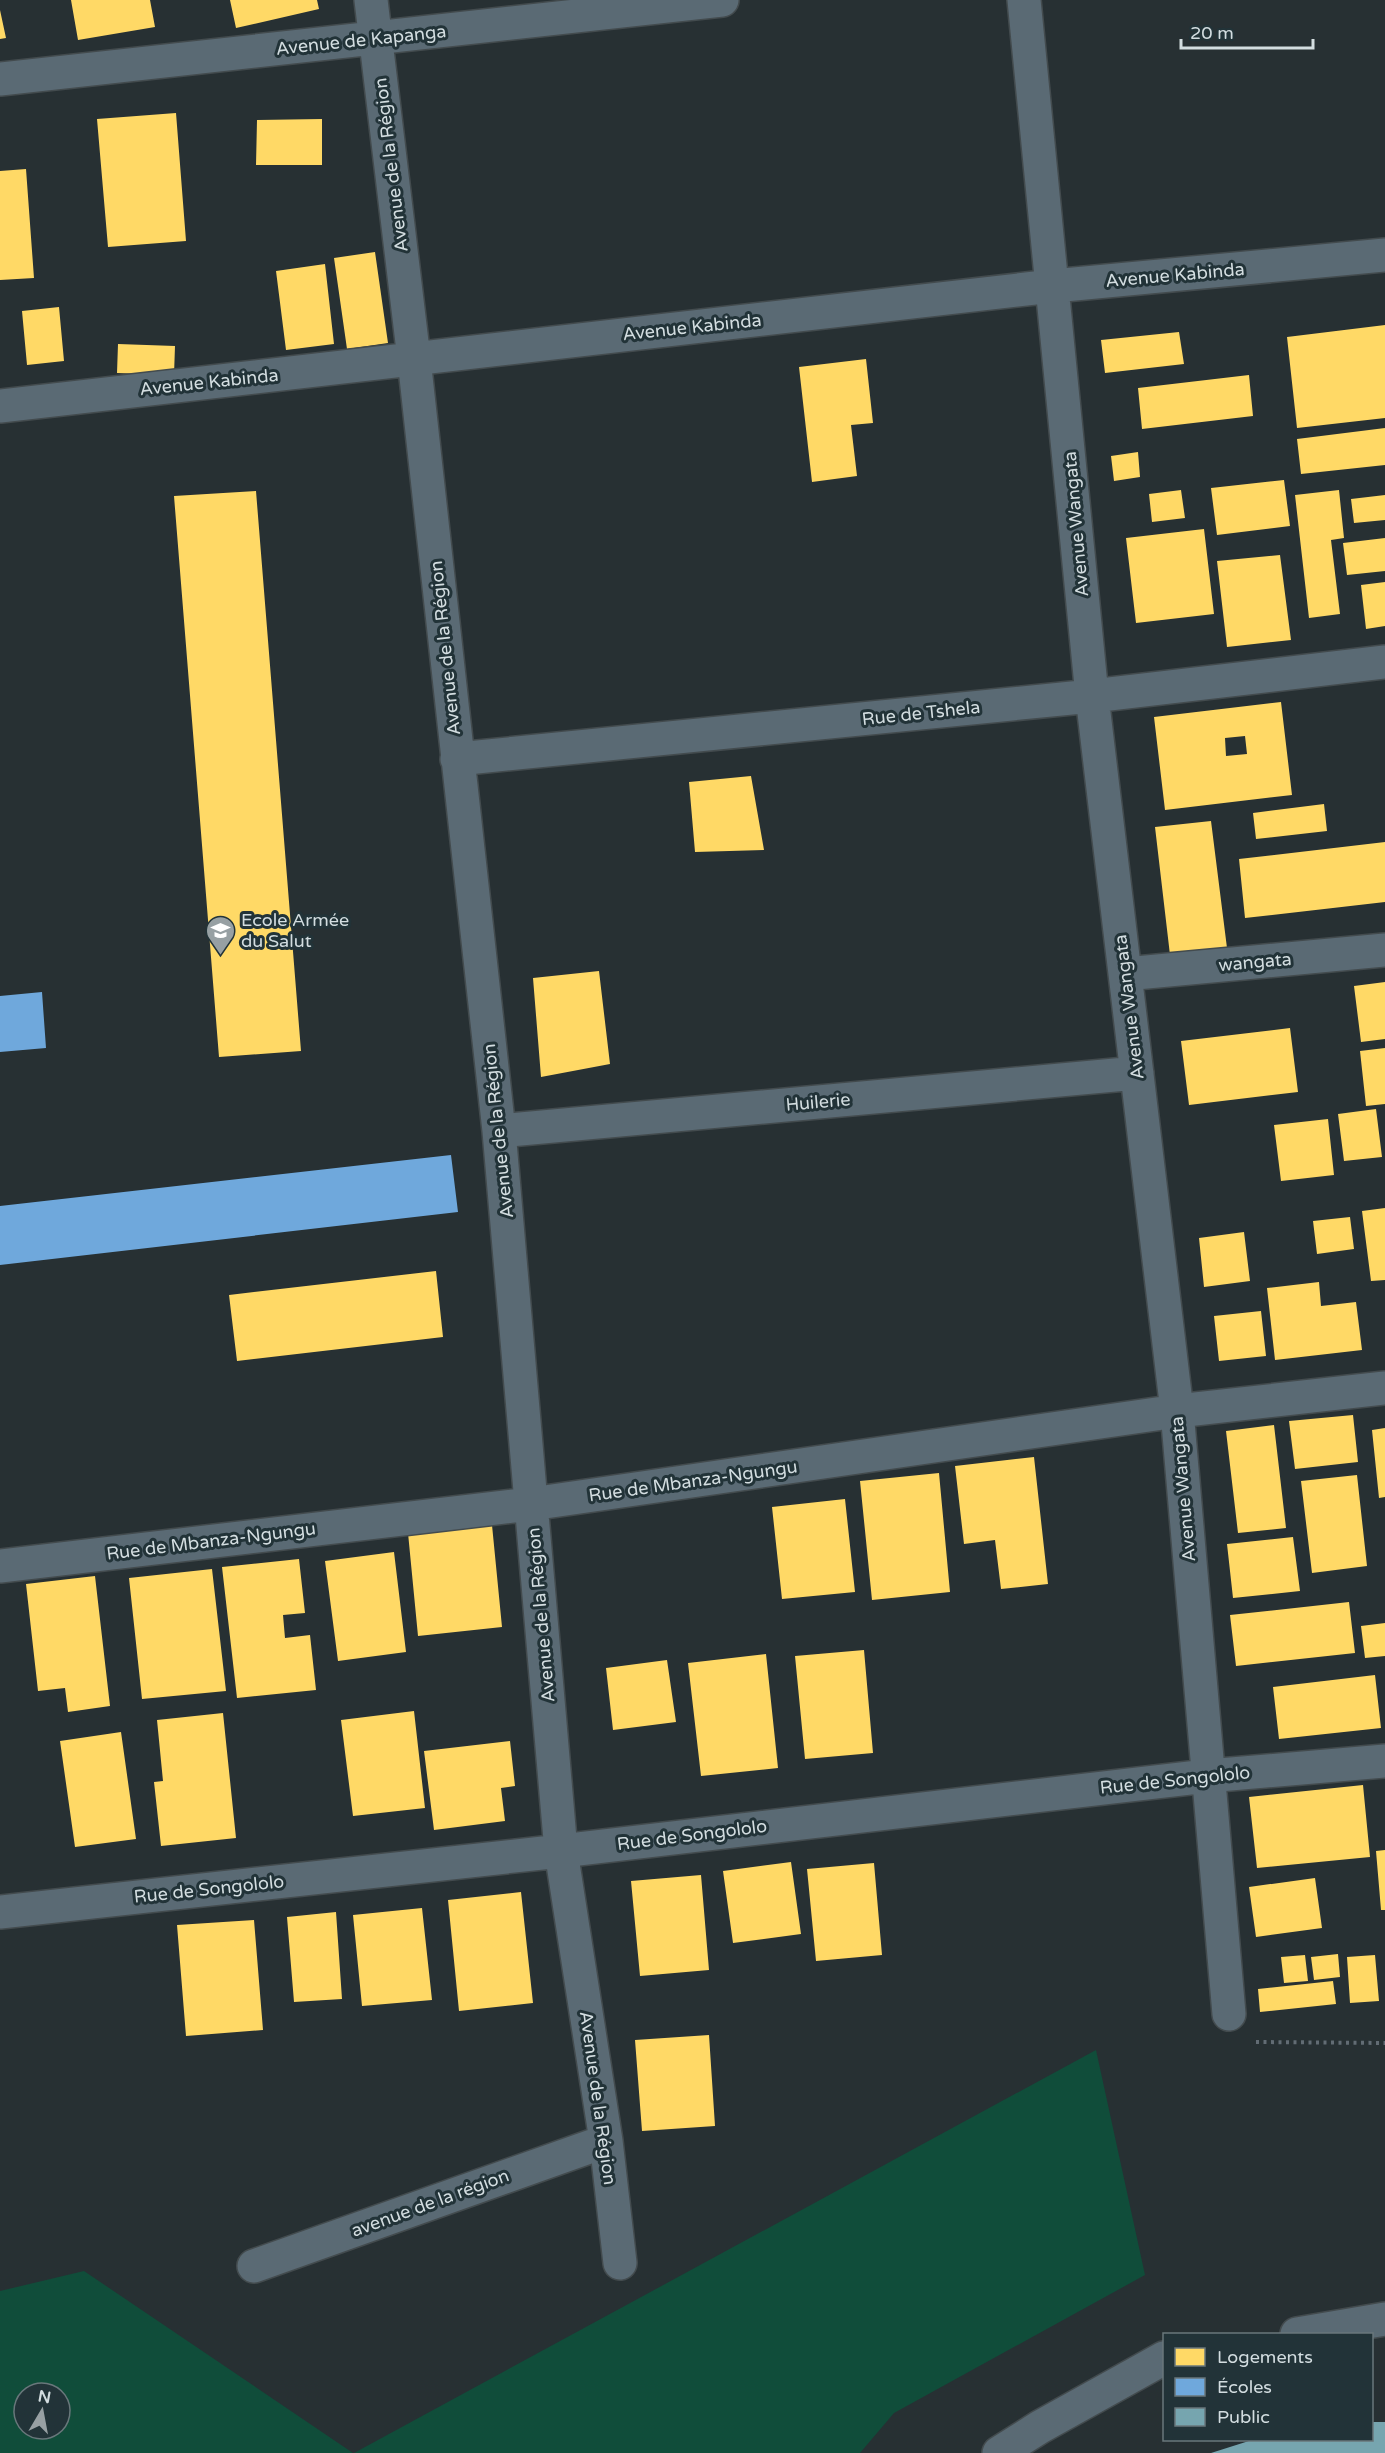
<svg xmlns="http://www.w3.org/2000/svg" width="1385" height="2453" viewBox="0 0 1385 2453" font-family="'Varela Round',sans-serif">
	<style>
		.green { fill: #104d3a; fill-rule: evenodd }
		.homes { fill: #ffd966; fill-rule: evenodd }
		.schools { fill: #6fa8dc }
		.public { fill: #76a5af }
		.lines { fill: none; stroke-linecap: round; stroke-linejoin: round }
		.minor-casing { stroke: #434b4e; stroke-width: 36 }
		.path { stroke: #626c74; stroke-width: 4; stroke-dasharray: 3 4.5; stroke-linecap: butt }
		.minor { stroke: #5a6a74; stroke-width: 33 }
		.labels { text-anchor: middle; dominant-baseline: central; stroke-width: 6; stroke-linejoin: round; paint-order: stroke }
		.street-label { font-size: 18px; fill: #d3dde0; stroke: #223338 }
		.poi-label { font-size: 18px; fill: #d3dde0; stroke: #223338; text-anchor: start }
	</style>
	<rect width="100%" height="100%" fill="#273033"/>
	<path class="green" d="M1096,2050L1145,2275L894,2413L860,2453H354Z
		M84,2271L353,2453H0V2291ZM24,2393H60V2429H24Z"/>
	<path class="homes" d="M71,0H150L155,27L78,40Z
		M230,0H317L319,9L236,28Z
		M0,10L6,38L0,39Z
		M176,113L186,241L108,247L97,119Z
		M322,119V165H256L257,120Z
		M26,169L34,278L0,280V171Z
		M375,252L388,343L347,349L334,258Z
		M325,264L334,344L286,350L276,271Z
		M59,307L64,361L27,365L22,311Z
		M1385,325V418L1297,428L1287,337Z
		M1179,332L1184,364L1105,373L1101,340Z
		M118,344L175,346L174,375L117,373Z
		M866,359L873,423L851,425L857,476L812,482L799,367Z
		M1249,375L1253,416L1142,429L1138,388Z
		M1385,428V465L1301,474L1297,439Z
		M1138,452L1140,477L1114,481L1111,456Z
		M1284,480L1290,526L1217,535L1211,488Z
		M1181,490L1185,518L1152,522L1149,494Z
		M1339,490L1344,538L1331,540L1340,614L1309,618L1295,495Z
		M256,491L301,1051L219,1057L174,496Z
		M1385,495V520L1354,523L1351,499Z
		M1204,529L1214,614L1136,623L1126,538Z
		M1385,538V571L1347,575L1343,543Z
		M1280,555L1291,640L1227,647L1217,561Z
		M1385,582V626L1366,629L1361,585Z
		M1281,702L1292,795L1165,810L1154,717ZM1245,736L1247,754L1226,756L1225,738Z
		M751,776L764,850L695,852L689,782Z
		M1324,804L1327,831L1256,839L1253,813Z
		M1211,821L1227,948L1170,955L1155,827Z
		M1385,842V902L1245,918L1239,859Z
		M599,971L610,1064L541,1077L533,978Z
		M1385,982V1039L1361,1042L1354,986Z
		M1290,1028L1298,1092L1189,1105L1181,1041Z
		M1385,1048V1104L1366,1106L1360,1051Z
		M1376,1109L1382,1157L1344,1161L1338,1114Z
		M1328,1119L1334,1175L1281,1181L1274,1125Z
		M1385,1208V1280L1371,1281L1362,1211Z
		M1350,1217L1354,1249L1317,1254L1313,1221Z
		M1244,1232L1250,1281L1204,1287L1199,1238Z
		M436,1271L443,1337L237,1361L229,1295Z
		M1319,1282L1321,1306L1356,1302L1362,1350L1275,1360L1267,1288Z
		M1261,1311L1266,1356L1219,1361L1214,1316Z
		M1353,1415L1358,1462L1295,1469L1289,1421Z
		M1274,1425L1286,1528L1238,1533L1226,1431Z
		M1385,1428V1497L1379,1498L1372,1430Z
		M1034,1457L1048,1584L1001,1589L995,1540L964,1544L955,1466Z
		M939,1473L950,1592L872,1600L860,1481Z
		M1357,1475L1367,1566L1312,1573L1301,1481Z
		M845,1499L855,1592L782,1599L772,1507Z
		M492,1525L502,1627L418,1636L408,1533Z
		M1293,1537L1300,1591L1233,1598L1227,1544Z
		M394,1552L406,1652L338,1661L325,1561Z
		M299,1559L305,1613L283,1615L285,1638L310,1635L316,1690L237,1698L222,1567Z
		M212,1569L226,1691L142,1699L129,1578Z
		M95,1576L110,1706L68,1712L65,1688L38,1691L26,1584Z
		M1349,1602L1355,1653L1236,1666L1230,1615Z
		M1385,1623V1656L1365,1658L1361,1626Z
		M864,1650L873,1753L805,1759L795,1656Z
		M766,1654L778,1768L701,1776L688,1663Z
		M667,1660L676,1722L613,1730L606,1668Z
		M1375,1675L1381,1728L1279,1739L1273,1687Z
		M414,1711L425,1808L353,1816L341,1720Z
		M223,1713L236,1838L161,1846L154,1782L163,1781L157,1720Z
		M121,1732L136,1839L75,1847L60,1741Z
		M510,1741L515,1786L501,1788L505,1821L434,1830L424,1751Z
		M1363,1785L1370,1857L1257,1868L1249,1797Z
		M1385,1850V1910H1381L1376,1851Z
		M791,1862L801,1934L733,1943L723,1871Z
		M874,1863L882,1955L816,1961L807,1869Z
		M701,1875L709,1970L640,1976L631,1881Z
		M1315,1878L1322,1928L1256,1937L1249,1887Z
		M521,1892L533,2003L459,2011L448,1900Z
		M422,1908L432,2000L362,2006L353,1915Z
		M336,1912L342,1999L294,2002L287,1917Z
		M254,1920L263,2030L186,2036L177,1925Z
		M1338,1954L1340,1977L1314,1980L1311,1957Z
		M1305,1955L1308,1981L1284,1983L1281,1957Z
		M1375,1955L1379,2001L1350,2003L1347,1957Z
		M1333,1981L1336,2004L1260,2012L1258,1989Z
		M709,2035L715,2126L642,2131L635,2040Z"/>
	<path class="schools" d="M42,992L46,1048L0,1052V996Z
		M451,1155L458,1212L0,1265V1206Z"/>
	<path class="public" d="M1372,2422H1385V2453H1211L1252,2440H1372Z"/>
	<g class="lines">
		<defs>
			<path id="minor" d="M371,0L414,359L499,1131L561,1851L606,2141L620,2263
				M1024,0L1092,696L1177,1411L1229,2014
				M0,79L722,0
				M0,406L1053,286L1385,255
				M457,759L1092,696L1385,662
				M1125,974L1385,950
				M499,1131L1137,1073
				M0,1566L531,1504L1177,1411L1385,1388
				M0,1912L561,1851L1207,1776L1385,1761
				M254,2266L606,2141
				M1297,2334L1385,2319
				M999,2453L1040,2427L1164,2358"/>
		</defs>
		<use href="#minor" class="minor-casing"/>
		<path class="path" d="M1256,2042L1385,2043"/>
		<use href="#minor" class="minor"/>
	</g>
	<defs>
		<symbol id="school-pin" viewBox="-11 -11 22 30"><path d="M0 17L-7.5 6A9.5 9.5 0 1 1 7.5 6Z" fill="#97a0a3" stroke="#223338"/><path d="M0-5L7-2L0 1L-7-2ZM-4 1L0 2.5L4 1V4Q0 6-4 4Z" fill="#fff"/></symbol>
	</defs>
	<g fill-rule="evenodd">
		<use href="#school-pin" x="204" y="914" width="33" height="45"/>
	</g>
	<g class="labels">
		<g class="street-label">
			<text transform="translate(361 40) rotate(-6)">Avenue de Kapanga</text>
			<text transform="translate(391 165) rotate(-97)">Avenue de la Région</text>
			<text transform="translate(1175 275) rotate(-5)">Avenue Kabinda</text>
			<text transform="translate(692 327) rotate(-6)">Avenue Kabinda</text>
			<text transform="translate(209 382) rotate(-6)">Avenue Kabinda</text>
			<text transform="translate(1076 524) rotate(-95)">Avenue Wangata</text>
			<text transform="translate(445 648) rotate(-96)">Avenue de la Région</text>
			<text transform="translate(921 713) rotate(-6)">Rue de Tshela</text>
			<text transform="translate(1255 962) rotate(-5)">wangata</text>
			<text transform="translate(1129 1007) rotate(-97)">Avenue Wangata</text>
			<text transform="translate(818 1102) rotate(-5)">Huilerie</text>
			<text transform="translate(498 1131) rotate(-96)">Avenue de la Région</text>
			<text transform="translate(693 1481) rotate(-8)">Rue de Mbanza-Ngungu</text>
			<text transform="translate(1183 1489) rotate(-95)">Avenue Wangata</text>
			<text transform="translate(211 1541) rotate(-7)">Rue de Mbanza-Ngungu</text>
			<text transform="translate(541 1615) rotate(-95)">Avenue de la Région</text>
			<text transform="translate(1175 1780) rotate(-6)">Rue de Songololo</text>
			<text transform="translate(692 1835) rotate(-7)">Rue de Songololo</text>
			<text transform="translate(209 1889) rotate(-6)">Rue de Songololo</text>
			<text transform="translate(598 2098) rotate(82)">Avenue de la Région</text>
			<text transform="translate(430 2203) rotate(-20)">avenue de la région</text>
		</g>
		<g class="poi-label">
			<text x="241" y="920">Ecole Armée<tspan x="241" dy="21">du Salut</tspan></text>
		</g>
	</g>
	<rect x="1163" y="2333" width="210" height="108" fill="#223338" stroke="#69777b" stroke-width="1.5"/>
	<rect x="1175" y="2348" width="30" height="18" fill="#ffd966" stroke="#69777b" stroke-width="1.5"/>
	<text x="1217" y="2363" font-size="18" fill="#d3dde0">Logements</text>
	<rect x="1175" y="2378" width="30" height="18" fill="#6fa8dc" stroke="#69777b" stroke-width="1.5"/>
	<text x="1217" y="2393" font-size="18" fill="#d3dde0">Écoles</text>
	<rect x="1175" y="2408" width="30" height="18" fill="#76a5af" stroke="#69777b" stroke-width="1.5"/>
	<text x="1217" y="2423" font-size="18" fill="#d3dde0">Public</text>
	<g transform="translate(42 2411) rotate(10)"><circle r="28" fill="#223338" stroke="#69777b" stroke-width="1.5"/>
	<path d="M0-4.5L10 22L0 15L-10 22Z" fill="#97a0a3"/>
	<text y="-9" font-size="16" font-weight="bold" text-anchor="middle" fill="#d3dde0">N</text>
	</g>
	<path d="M1181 39v9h132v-9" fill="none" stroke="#d3dde0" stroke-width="3"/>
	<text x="1190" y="39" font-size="18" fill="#d3dde0" stroke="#223338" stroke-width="4.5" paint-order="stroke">20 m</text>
</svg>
